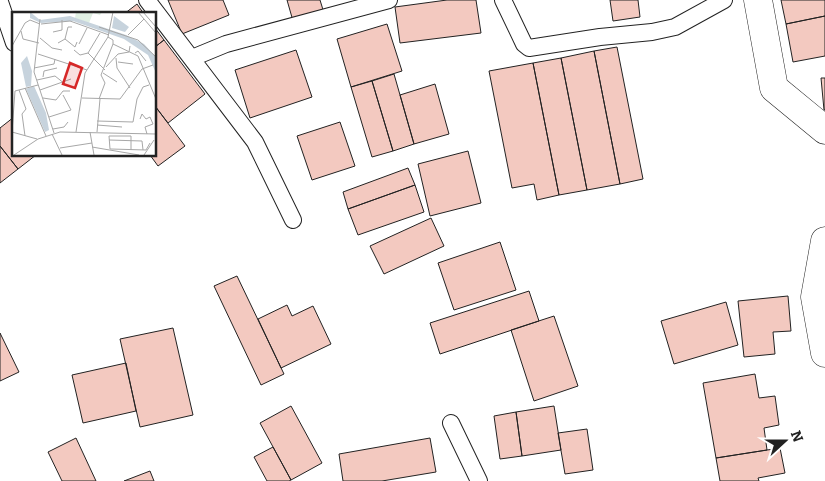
<svg xmlns="http://www.w3.org/2000/svg" width="825" height="481" viewBox="0 0 825 481" font-family="Bitter,serif">
	<style>
		.building { fill: #f3c9c0; stroke: #222 }
		.lines { fill: none; stroke-linecap: round; stroke-linejoin: round }
		.service-casing { stroke: #222; stroke-width: 18 }
		.minor-casing { stroke: #222; stroke-width: 29 }
		.service { stroke: #fff; stroke-width: 16 }
		.minor { stroke: #fff; stroke-width: 28 }
		.inset-road { fill: none; stroke: #a7a7a7; stroke-width: 1 }
		.view { fill: #d62828; fill-opacity: 0.15; stroke: #d62828; stroke-width: 2.5 }
		.inset-edge { fill: none; stroke: #222; stroke-width: 2.5 }
	</style>
	<rect width="100%" height="100%" fill="#fff"/>
	<path class="building" d="M168,0H223L229,15L182,34Z
		M287,0H320L324,13L293,21Z
		M447,0H476L481,33L400,43L395,7Z
		M610,0H638L640,17L613,21Z
		M781,0H825V16L786,24Z
		M137,4L144,14H124Z
		M825,16V56L793,62L786,24Z
		M387,24L402,71L351,87L337,39Z
		M155,28L164,40L155,47Z
		M164,40L205,94L168,123L155,106V47Z
		M617,47L643,179L620,184L594,51Z
		M296,50L312,97L250,118L235,70Z
		M594,51L620,184L587,190L561,58Z
		M561,58L587,190L559,195L533,63Z
		M533,63L559,195L537,200L534,184L512,188L489,71Z
		M394,74L414,144L393,151L372,81Z
		M821,78H825V110H824Z
		M372,81L393,151L372,157L351,87Z
		M435,84L449,134L414,144L400,95Z
		M155,106L185,146L158,166L150,155H155Z
		M14,117V155H36L18,169L0,146V128Z
		M340,122L355,166L312,180L297,136Z
		M0,146L18,169L0,183Z
		M468,151L481,203L430,216L418,164Z
		M408,168L415,185L348,209L343,192Z
		M415,185L424,212L358,235L348,209Z
		M431,218L444,246L384,274L370,246Z
		M500,242L516,290L454,310L438,263Z
		M237,276L284,374L261,385L214,286Z
		M529,291L539,321L440,354L430,323Z
		M788,296L791,331L773,332L775,354L744,357L738,301Z
		M726,302L738,345L674,364L661,321Z
		M287,305L292,316L313,306L331,344L281,368L258,319Z
		M554,316L578,386L534,401L511,330Z
		M173,328L193,415L140,427L120,339Z
		M0,333L19,372L0,381Z
		M126,363L136,411L83,423L72,375Z
		M755,374L759,398L775,396L779,425L764,428L767,450L716,458L703,383Z
		M291,406L322,463L291,480L260,423Z
		M554,406L561,450L522,456L516,412Z
		M516,412L522,456L500,459L494,416Z
		M587,429L593,470L565,474L558,433Z
		M76,438L96,481H62L48,452Z
		M430,438L436,472L382,481H343L339,454Z
		M273,447L291,480L289,481H267L254,457Z
		M780,448L785,473L758,478L759,481H720L716,458Z
		M150,471L154,481H124Z"/>
	<g class="lines">
		<defs>
			<path id="service" d="M147,0L255,142L293,220
				M503,0L524,44L529,48L600,37L652,32L675,27L724,0
				M0,2L14,43
				M192,58L226,44L389,0
				M451,423L479,481"/>
			<path id="minor" d="M758,0L774,88L825,130
				M825,241L815,297L825,353"/>
		</defs>
		<use href="#service" class="service-casing"/>
		<use href="#minor" class="minor-casing"/>
		<use href="#service" class="service"/>
		<use href="#minor" class="minor"/>
	</g>
	<g transform="translate(12 12)">
		<rect width="144" height="144" fill="#fff"/>
		<path d="M64,0H90L88,3L81,1L77,11L63,6Z" fill="#e0efe3"/>
		<path d="M18,0L28,8L58,4L114,23L132,32L143,44L144,61L136,43L112,27L61,9L29,11L18,6ZM102,4L117,15L113,20L100,16ZM15,44L20,59L19,74L14,75L9,51ZM22,74L34,101L37,118L33,120L14,77Z" fill="#c7d3dd"/>
		<path class="inset-road" d="M126,0L144,21M131,0L144,15M28,7L22,60L42,121M29,12L58,9L97,23M87,15L126,28L144,45M9,19L11,27L27,31M41,20L50,18V8M116,23L132,7M96,25L101,28V32L126,44L144,87M28,26L40,36L50,38M53,27L63,35L65,30M46,31L53,27L56,15H60M67,32L75,16M0,34L13,11L18,8L28,12M62,38L68,43L76,41L93,58M76,41L88,21M123,41L126,39L134,49M26,42L75,58M104,46L105,56L118,76M106,50L121,52M94,55L106,42L117,40L118,34M22,56L42,52L43,47M91,61L105,70M31,65L32,59L45,56M25,68L43,64L53,72M13,76L34,124M7,78L14,97L10,102L13,124M28,78L59,67M31,86L44,88L51,79H58M70,86L108,87L130,57L141,53M87,87L93,71L89,63L101,32M37,105L59,98L51,83M128,107L130,102L134,107L138,105L141,112L133,115L135,122M85,109L121,110L125,87L131,75L137,73M85,113L110,115M41,117L52,115L56,110M0,120L3,79L26,73M0,120L25,127M64,120L73,61L96,25L101,0M78,120L82,143M85,120L88,87M40,122L50,143M97,128L130,129L131,138M80,135L127,143M48,136L80,131M119,138V124H97L98,137H99L134,138L138,131M2,143L26,127L48,120L144,122M132,143L142,128"/>
		<path class="view" d="M58,51L70,56L63,76L51,72Z"/>
		<rect width="144" height="144" class="inset-edge"/>
	</g>
	<g transform="translate(785 441) rotate(69)" stroke="#ffffff" stroke-width="4" paint-order="stroke">
	<path d="M0-4L9 19L0 12L-9 19Z" fill="#222222"/>
	<text y="-8" font-size="14" font-weight="bold" text-anchor="middle" fill="#222222">N</text>
	</g>
</svg>
